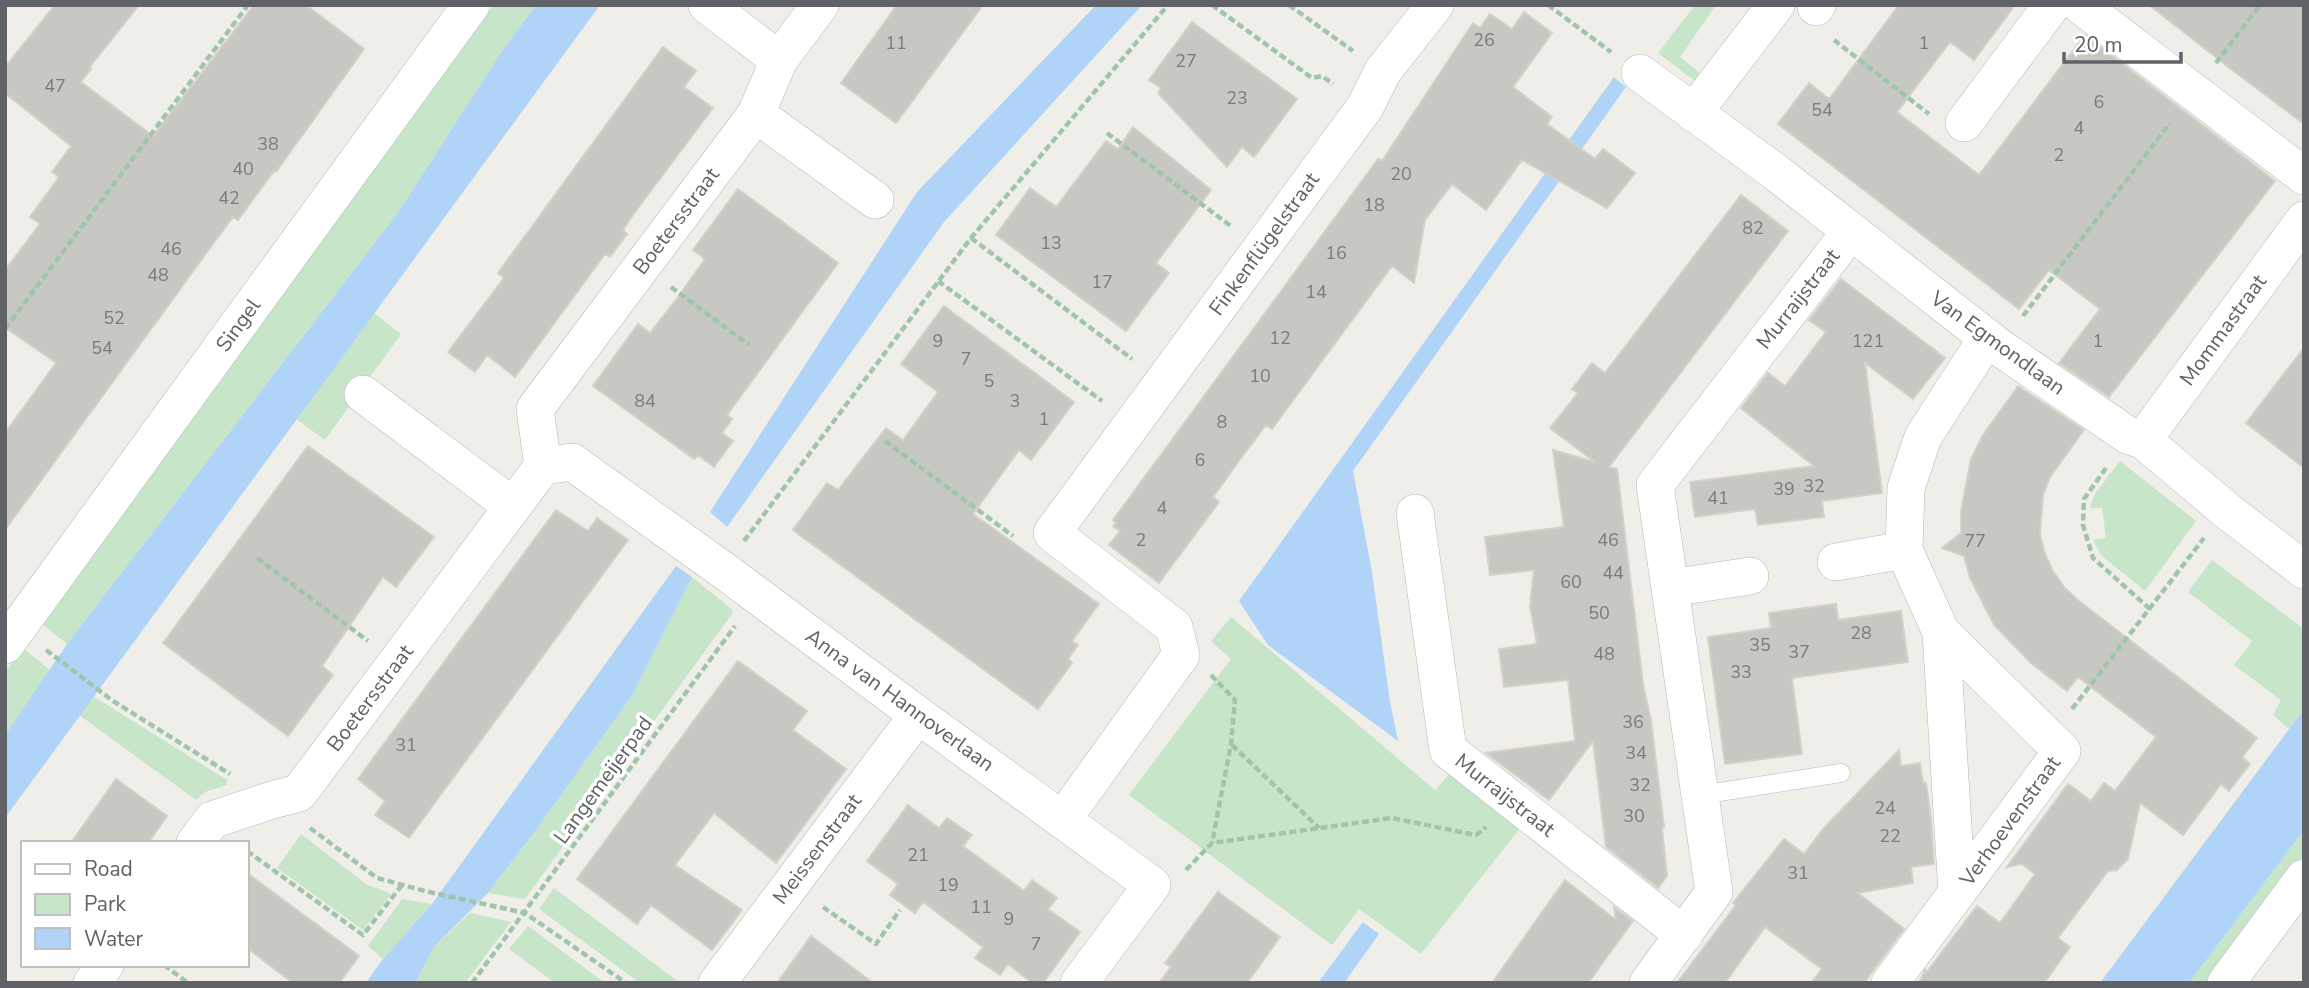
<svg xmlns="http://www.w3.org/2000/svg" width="2309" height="988" viewBox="0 0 2309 988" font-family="'Nunito Sans',sans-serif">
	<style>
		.green { fill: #c7e5c9 }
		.water { fill: #b0d4f8 }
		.building { fill: #c8c8c2; stroke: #d4d1c6; stroke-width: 2 }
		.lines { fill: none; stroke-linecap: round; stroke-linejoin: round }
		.lane-casing { stroke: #b5b7bb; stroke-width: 19 }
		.street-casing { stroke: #b5b7bb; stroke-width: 38 }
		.path { stroke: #a0c5ad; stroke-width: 4.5; stroke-dasharray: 7 3.5; stroke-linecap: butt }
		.lane { stroke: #fff; stroke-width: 18 }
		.street { stroke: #fff; stroke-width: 37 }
		.labels { text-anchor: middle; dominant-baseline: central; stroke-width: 7; stroke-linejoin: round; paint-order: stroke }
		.number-label { font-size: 18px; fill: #797c7d }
		.street-label { font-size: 21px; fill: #5f6266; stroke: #fff }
	</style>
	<rect width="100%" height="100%" fill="#f0eee8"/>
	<path class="green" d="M494,5H536L504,48L397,214L67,644L42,624Z
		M1695,5H1716L1680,57L1700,73L1695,81L1658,53Z
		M374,313L401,334L325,440L296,419Z
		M2120,461L2196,521L2145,591L2101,555L2093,540L2106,538L2102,508H2090L2094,495Z
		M2212,560L2304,629V709L2289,729L2273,715L2281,700L2234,665L2252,641L2188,592Z
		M692,577L734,611L525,899L488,893L539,826L633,694Z
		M1231,617L1435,790L1454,769L1524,823L1421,954L1359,909L1332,945L1129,795L1231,659L1211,641Z
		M23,648L50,670L5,735V673Z
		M93,696L227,780V785L205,792L196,800L79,715Z
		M2304,830V856L2209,983H2189Z
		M301,834L366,884L391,894L363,930L277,868Z
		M554,888L680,983H640L539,909Z
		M402,899L432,904L383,959L368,946Z
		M470,913L511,922L465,983H415L434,947Z
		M528,926L605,983H555L509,949Z"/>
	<path class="water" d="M536,5H600L5,818V735L67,644L397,214L504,48Z
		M1096,5H1142L944,222L727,527L710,512L917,192Z
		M1614,77L1626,87L1353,471L1372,572L1390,702L1398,741L1268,645L1239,601Z
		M676,566L692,577L633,694L539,826L488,893L434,947L415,983H366L383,959L432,904Z
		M2304,709V830L2189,983H2100Z
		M1363,922L1379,934L1344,983H1318Z"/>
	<path class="building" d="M55,5H139L89,68L91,69L81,82L153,136L254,5H306L364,49L276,172L274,171L238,220L233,217L205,255L5,530V433L56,363L5,327V270L40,224L30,217L59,177L52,172L71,146L5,93V67Z
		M897,5H983L896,123L841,83Z
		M1899,5H2015L1974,60L1950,42L1897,112L1979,175L2085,35L2275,181L2109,397L2059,363L2100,309L2049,270L2019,309L1778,124L1809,83L1829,99Z
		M2149,5H2304V124L2231,69Z
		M1524,12L1552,33L1513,87L1552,117L1547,124L1595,159L1603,149L1635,173L1607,208L1522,160L1486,210L1452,184L1425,220L1414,283L1392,266L1272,429L1266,425L1239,461L1213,497L1219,502L1159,583L1109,545L1120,531L1113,526L1116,523L1113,520L1378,159L1382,161L1473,23L1480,28L1490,14L1512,29Z
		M1192,22L1297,99L1254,157L1242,147L1227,167L1158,93L1161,88L1149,80Z
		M663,47L696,71L684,87L713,108L635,212L623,230L627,234L610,257L605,254L515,377L487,355L475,372L448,352L504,278L498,273Z
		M1133,127L1211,190L1156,263L1169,273L1126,331L996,235L1030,188L1056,207L1106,141L1118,149Z
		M738,189L838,263L727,415L732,419L722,433L733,441L714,467L698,455L694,459L593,386L638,324L650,333L678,297L705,259L693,250Z
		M1741,195L1788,231L1609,467L1617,469L1643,684L1651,721L1664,827L1662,828L1667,876L1658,888L1606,847L1593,741L1549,800L1486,753L1575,741L1568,680L1504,687L1499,649L1537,644L1530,606L1534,570L1490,575L1485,537L1564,527L1553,450L1595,462L1550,428L1578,393L1572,389L1592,363L1605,373Z
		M1841,279L1945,358L1913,399L1865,363L1882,493L1822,501L1824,517L1758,525L1755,509L1695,517L1690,482L1814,466L1741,408L1768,373L1785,386L1826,332L1809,320Z
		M944,306L1074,402L1031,460L1019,450L973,514L1099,604L1072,641L1078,645L1068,659L1072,663L1038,709L793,530L827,483L838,490L886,428L903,440L938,392L901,364Z
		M2304,348V468L2246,423Z
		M2018,386L2084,430L2050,477L2043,495L2040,534L2045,554L2053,571L2064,587L2079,601L2257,738L2242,757L2250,764L2229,791L2221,784L2183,835L2140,803L2128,859L2117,870L2108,871L2058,938L2070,947L2044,983H1919L1925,970L1926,973L1977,906L2000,923L2035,874L2022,864L2007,867L2068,784L2091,801L2104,783L2115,791L2156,737L2078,677L2067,691L2031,663L1994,625L1970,578L1964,556L1942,548L1961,533V511L1971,459L1983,435Z
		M308,446L434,537L396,587L383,577L322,666L333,675L288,736L163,643Z
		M556,510L588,531L597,518L628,540L409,838L375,815L385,801L358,779Z
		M1836,604L1838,620L1901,611L1908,662L1792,678L1802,754L1725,764L1708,637L1771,628L1769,613Z
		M738,661L807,711L793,730L846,769L776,863L714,813L675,865L742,910L712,950L651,905L637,924L577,879Z
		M1899,750L1901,766L1920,763L1923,783H1926L1931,818L1934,864L1911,867L1913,883L1858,893L1904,929L1864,983H1811L1822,969L1765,927L1725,983H1677L1736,905L1733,903L1784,839L1804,854L1824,828Z
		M116,779L167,816L148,843H71Z
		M908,805L939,828L947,818L972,835L963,846L1024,891L1032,880L1057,898L1048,909L1080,932L1043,983H1032L1008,964L1000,975L975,958L983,947L923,902L915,913L890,895L898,884L867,861Z
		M247,873L359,956L339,983H293L247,948Z
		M1565,880L1616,920L1614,907L1633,921L1588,983H1492Z
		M1218,892L1280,937L1247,983H1159L1171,967L1165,963Z
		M811,936L873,983H777Z"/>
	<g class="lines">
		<defs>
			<path id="lane" d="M1700,795L1841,773"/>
			<path id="street" d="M707,5L779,60
				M2080,5L2304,176
				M1816,7L1817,5
				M1640,73L1778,174L1999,347L2129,436L2143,440L2226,510L2304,570
				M1693,113L1776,5
				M756,114L875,200
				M1964,123L2052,5
				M363,394L512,506
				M2143,440L2304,220
				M543,466L572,462L723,570L918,715L1152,885L1079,983
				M1415,513L1448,750L1684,935
				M1836,562L1904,550
				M1670,588L1750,576
				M1941,632L1957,893
				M5,645L471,5
				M1063,819L1181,655L1174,627L1052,533L1365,107L1383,71L1435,5
				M195,843L212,820L272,800L299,793L543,466L535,409L756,114L779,60L820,5
				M92,983L105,965
				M717,983L918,715
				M1648,983L1714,892L1655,485L1851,231
				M1890,983L2062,751L1941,632L1904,550L1906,488L1923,437L1987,338
				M2226,983L2304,878"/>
		</defs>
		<use href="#lane" class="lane-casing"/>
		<use href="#street" class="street-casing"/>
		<path class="path" d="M1212,5L1312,78L1322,76L1333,84
			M1289,5L1353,51
			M1548,5L1611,52
			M1834,40L1929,114
			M2216,63L2260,5
			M1107,133L1232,227
			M971,238L1132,359
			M938,281L1102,401
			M671,287L749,345
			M2023,316L2170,123
			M5,329L248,5
			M885,441L1013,536
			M2106,468L2084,499L2083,525L2093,558L2150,609
			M744,541L971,238L1168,5
			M257,558L368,641
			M46,650L113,701L230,774
			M1211,675L1235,700L1231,744L1212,843
			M2072,709L2204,538
			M1232,745L1319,828
			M310,828L377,878L425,891L525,913L626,983
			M247,851L363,935L402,885
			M1186,870L1212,843L1392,818L1476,835L1486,827
			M823,907L876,944L900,910
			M164,965L188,983
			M472,983L735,626"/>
		<use href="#lane" class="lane"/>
		<use href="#street" class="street"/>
	</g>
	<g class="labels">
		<g class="number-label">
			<text x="1484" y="40">26</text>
			<text x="896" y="43">11</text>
			<text x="1924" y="43">1</text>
			<text x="1186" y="61">27</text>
			<text x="55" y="86">47</text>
			<text x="1237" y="98">23</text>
			<text x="2099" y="102">6</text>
			<text x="1822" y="110">54</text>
			<text x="2079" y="128">4</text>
			<text x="268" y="144">38</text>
			<text x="2059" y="155">2</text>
			<text x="243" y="169">40</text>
			<text x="1401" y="174">20</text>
			<text x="229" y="198">42</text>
			<text x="1374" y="205">18</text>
			<text x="1753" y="228">82</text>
			<text x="1051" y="243">13</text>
			<text x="171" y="249">46</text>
			<text x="1336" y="253">16</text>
			<text x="158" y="275">48</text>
			<text x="1102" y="282">17</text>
			<text x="1316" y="292">14</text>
			<text x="114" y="318">52</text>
			<text x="1280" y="338">12</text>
			<text x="938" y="341">9</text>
			<text x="1868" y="341">121</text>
			<text x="2098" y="341">1</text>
			<text x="102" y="348">54</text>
			<text x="966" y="359">7</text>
			<text x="1260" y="376">10</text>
			<text x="989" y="381">5</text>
			<text x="645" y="401">84</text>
			<text x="1015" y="401">3</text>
			<text x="1044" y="419">1</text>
			<text x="1222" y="422">8</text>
			<text x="1200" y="460">6</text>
			<text x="1814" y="486">32</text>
			<text x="1784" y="489">39</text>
			<text x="1718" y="498">41</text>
			<text x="1162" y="508">4</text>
			<text x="1141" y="540">2</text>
			<text x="1608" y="540">46</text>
			<text x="1975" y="541">77</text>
			<text x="1613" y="573">44</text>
			<text x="1571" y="582">60</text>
			<text x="1599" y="613">50</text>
			<text x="1861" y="633">28</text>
			<text x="1760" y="645">35</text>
			<text x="1799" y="652">37</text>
			<text x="1604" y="654">48</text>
			<text x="1741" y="672">33</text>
			<text x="1633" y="722">36</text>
			<text x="406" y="745">31</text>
			<text x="1636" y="753">34</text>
			<text x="1640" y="785">32</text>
			<text x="1885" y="808">24</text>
			<text x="1634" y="816">30</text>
			<text x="1890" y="836">22</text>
			<text x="918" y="855">21</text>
			<text x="1798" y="873">31</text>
			<text x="948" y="885">19</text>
			<text x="981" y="907">11</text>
			<text x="1009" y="919">9</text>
			<text x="1036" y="944">7</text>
		</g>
		<g class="street-label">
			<text transform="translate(676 221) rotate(-53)">Boetersstraat</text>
			<text transform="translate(1264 244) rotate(-54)">Finkenflügelstraat</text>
			<text transform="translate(1798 299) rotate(-52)">Murraijstraat</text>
			<text transform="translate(238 325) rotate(-54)">Singel</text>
			<text transform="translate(2223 330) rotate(-54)">Mommastraat</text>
			<text transform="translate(1998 343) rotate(36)">Van Egmondlaan</text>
			<text transform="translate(370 698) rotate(-53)">Boetersstraat</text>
			<text transform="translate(900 700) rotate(36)">Anna van Hannoverlaan</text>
			<text transform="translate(603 780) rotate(-54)">Langemeijerpad</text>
			<text transform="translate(1505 795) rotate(38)">Murraijstraat</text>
			<text transform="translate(2010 821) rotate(-54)">Verhoevenstraat</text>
			<text transform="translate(817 849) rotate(-53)">Meissenstraat</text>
		</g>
	</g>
	<rect width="2309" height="988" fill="none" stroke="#5f6266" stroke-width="14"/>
	<rect x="21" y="841" width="228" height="126" fill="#ffffff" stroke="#bfc0c2" stroke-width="2"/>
	<rect x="35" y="864" width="35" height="10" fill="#ffffff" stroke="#bfc0c2" stroke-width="2"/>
	<text x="84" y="876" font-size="21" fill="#5f6266">Road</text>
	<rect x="35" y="894" width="35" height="21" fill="#c7e5c9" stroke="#bfc0c2" stroke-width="2"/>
	<text x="84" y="911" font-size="21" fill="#5f6266">Park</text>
	<rect x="35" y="928" width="35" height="21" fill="#b0d4f8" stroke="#bfc0c2" stroke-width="2"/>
	<text x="84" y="946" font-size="21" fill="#5f6266">Water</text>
	<path d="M2064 52v10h117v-10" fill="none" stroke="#5f6266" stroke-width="3.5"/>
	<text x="2074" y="52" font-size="21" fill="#5f6266" stroke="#ffffff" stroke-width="5" paint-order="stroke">20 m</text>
</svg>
